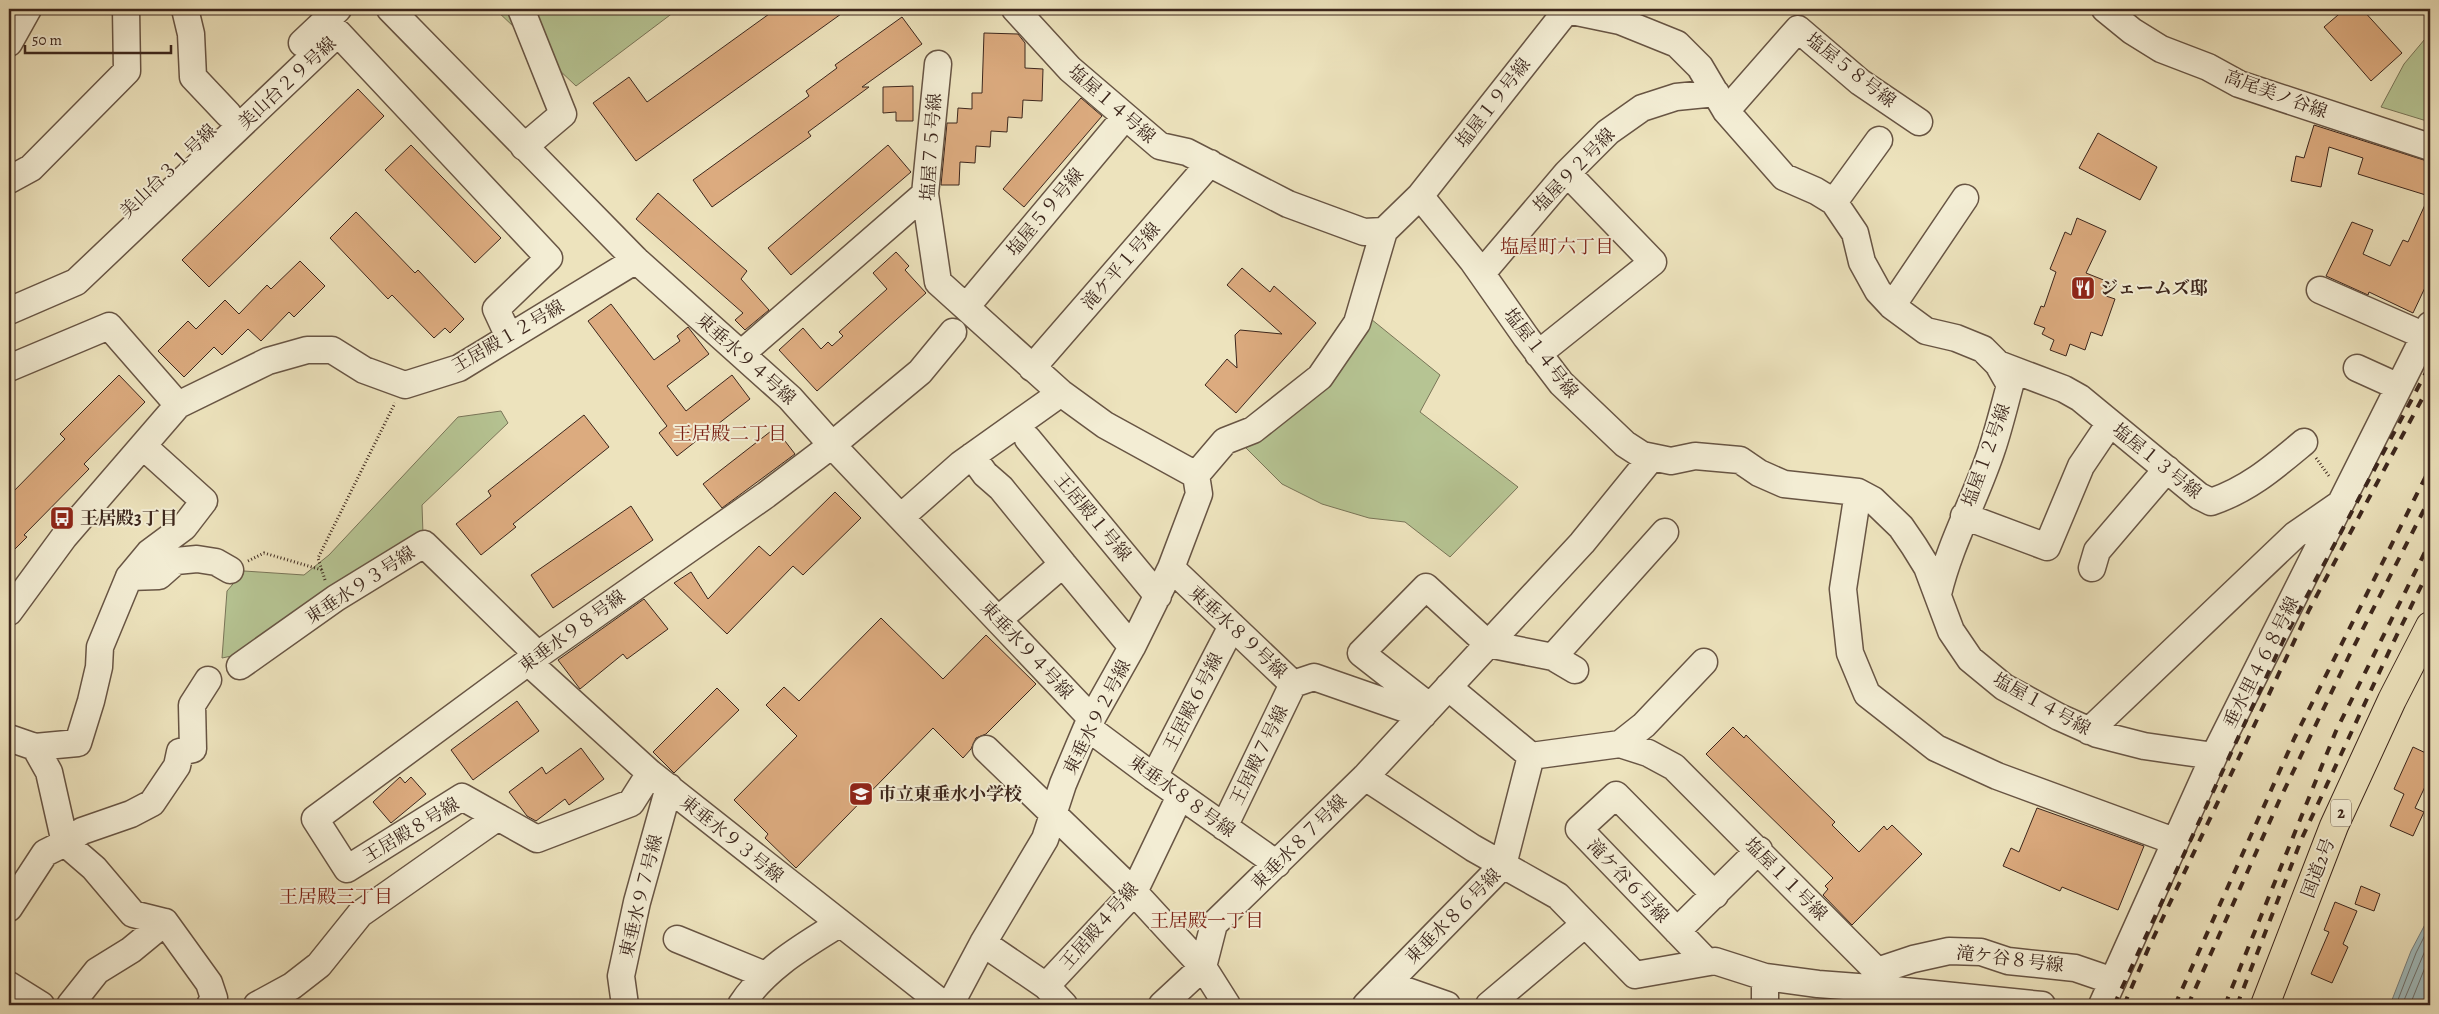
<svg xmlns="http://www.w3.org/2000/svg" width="2439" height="1014" viewBox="0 0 2439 1014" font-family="Alegreya,'Noto Serif JP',serif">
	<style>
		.green { fill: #b6c493; stroke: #797558 }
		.water { fill: #a0bbbd; stroke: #787f7d }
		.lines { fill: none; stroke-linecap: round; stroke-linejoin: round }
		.shore { stroke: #6e706c; stroke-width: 1 }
		.building { fill: #dcab7f; stroke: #3c261c }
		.minor-casing { stroke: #685544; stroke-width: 29 }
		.highway-casing { stroke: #3c261c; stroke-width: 30 }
		.path { stroke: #3c261c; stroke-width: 3; stroke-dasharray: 1 2.5; stroke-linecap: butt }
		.minor { stroke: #f3edd4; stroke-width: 26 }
		.highway { stroke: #ede3bd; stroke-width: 28 }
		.rail { stroke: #3c261c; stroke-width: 4; stroke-dasharray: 9 9; stroke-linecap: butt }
		.labels { text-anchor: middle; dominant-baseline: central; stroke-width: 4; stroke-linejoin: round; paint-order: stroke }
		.shield { fill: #f3edd4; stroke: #736253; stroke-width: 1 }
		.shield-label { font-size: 16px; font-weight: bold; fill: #3c261c }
		.street-label { font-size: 18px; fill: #3c261c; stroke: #f3edd4 }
		.poi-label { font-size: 18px; font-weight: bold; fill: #3c261c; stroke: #f3edd4; text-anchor: start }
		.neighbourhood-label { font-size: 19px; fill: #7a1f14; stroke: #f3edd4 }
	</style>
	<rect width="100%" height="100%" fill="#ede3bd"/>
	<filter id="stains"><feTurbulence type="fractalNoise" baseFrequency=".004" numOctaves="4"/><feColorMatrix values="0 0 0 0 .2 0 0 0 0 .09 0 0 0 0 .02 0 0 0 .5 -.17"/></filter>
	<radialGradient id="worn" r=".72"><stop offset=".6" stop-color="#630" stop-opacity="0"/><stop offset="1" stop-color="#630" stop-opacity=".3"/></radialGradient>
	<path class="green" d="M495,9H678L576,86Z
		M2430,33V122L2381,107L2404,64Z
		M1371,319L1440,375L1420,412L1518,487L1450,557L1405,522L1369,518L1322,504L1282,484L1245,447C1280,425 1316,402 1341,369C1353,354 1362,336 1371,319Z
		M501,411L508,423L422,505L423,534L251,652L222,658L227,591L244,571L304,575L329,555L458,417Z"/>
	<path class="water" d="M2430,915V1005H2390L2411,951Z"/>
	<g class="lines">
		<path class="shore" d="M2396,1005L2416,953L2430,925
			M2402,1005L2430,939
			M2410,1005L2430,955"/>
	</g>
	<path class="building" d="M776,9H848L636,161L593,103L629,77L647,102Z
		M2345,9H2362L2402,53L2371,81L2324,27Z
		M902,17L922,44L862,87H869L808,132L811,136L712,207L693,180L809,96L806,91L837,68L835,65Z
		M984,33L1018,34L1025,43V68L1043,69L1042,101L1023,100L1022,118L1008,117L1007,132L991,131L990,147L976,146L975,163L960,162L959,185H941L947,123H957L958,108L972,109V93H982Z
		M913,86V121H896V112L883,113V87Z
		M358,89L384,116L209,287L182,260Z
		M1081,98L1102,116L1024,207L1003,189Z
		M2314,125L2430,162V277L2413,313L2369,292L2368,295L2326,276L2352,222L2373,230L2363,254L2390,266L2403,240L2408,242L2429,196L2358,174L2363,158L2329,147L2321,187L2291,181L2296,156L2304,158Z
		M2098,133L2157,167L2140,200L2079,168Z
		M411,145L501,238L475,263L385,170Z
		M888,145L911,172L791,275L768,248Z
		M658,193L747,271L741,279L769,310L745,330L735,320L743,313L636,219Z
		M356,212L415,273L418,270L464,319L450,333L445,328L434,338L392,295L388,299L330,238Z
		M2077,218L2106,231L2086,273L2111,283L2106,296L2115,299L2102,336L2091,332L2085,350L2070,344L2066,356L2050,350L2054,340L2042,334L2045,328L2034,324L2041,306L2044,307L2056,272L2050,269L2065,232L2071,235Z
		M896,252L909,266L905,270L926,293L817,391L779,350L803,328L821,349L828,342L832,346L843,336L839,332L887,289L873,273Z
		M300,261L325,286L294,317L289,312L261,341L248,329L222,355L214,347L184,377L158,351L188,321L196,329L225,300L239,314L267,285L271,289Z
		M1242,268L1270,292L1274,286L1316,323L1236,413L1205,385L1227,359L1237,368L1235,335L1240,330L1282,334L1227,285Z
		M611,304L654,360L680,341L677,336L688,327L709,354L667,386L686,411L732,375L750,399L677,456L659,433L667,426L588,321Z
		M119,375L145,402L84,464L89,469L24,535L27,537L9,555V496L65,439L60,434Z
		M584,415L609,447L513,524L516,527L481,555L456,524L491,496L488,491Z
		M775,428L795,454L722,508L703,484Z
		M835,492L861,518L803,575L793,566L727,634L674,583L691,572L708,599L759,546L770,556Z
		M631,506L653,540L553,608L531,575Z
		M644,599L668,629L627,659L623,654L580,689L558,660Z
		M881,618L943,679L986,635L1036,684L986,734L976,738L971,749L963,758L933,728L796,868L765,838L768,834L734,800L797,736L766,705L784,687L799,701Z
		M717,688L739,710L674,773L653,752Z
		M517,701L539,731L473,780L451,750Z
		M1733,727L1744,738L1746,735L1835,822L1832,825L1859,852L1884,826L1887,830L1892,825L1922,854L1852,925L1823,895L1828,889L1825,886L1833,878L1706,754Z
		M2413,747L2430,755V776L2415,808L2424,812L2413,836L2390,826L2404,794L2394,789Z
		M581,748L604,779L569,805L565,799L536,821L527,816L509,792L542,767L546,774Z
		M400,777L405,783L411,777L426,794L391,823L373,802Z
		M2037,808L2144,846L2118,910L2062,887L2060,891L2003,866L2011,848L2019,852Z
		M2361,886L2380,894L2374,911L2355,904Z
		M2335,902L2357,911L2343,944L2348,947L2332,983L2311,974L2329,932L2324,930Z"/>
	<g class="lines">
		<defs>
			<path id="minor" d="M185,9L191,34L193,77L228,114
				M390,9L636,260L790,398L832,445L1092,719
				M521,9L563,114L524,147
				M1015,9L1070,69L1160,146L1187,152L1288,204L1364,232L1384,231L1420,196L1472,260L1526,337L1561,383L1625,444L1642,455L1671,461L1695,456L1740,460L1759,473L1784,484L1858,492L1873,500L1901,527L1914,546L1927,567L1951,631L1970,659L2004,687L2059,717L2097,734L2144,746L2214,756
				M2105,9L2132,31L2161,49L2208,67L2239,84L2430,147
				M1567,10L1620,21L1677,44L1700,67L1726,111L1784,177L1816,191L1834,202L1855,233L1862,262L1878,291L1892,306L1926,331L1956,338L1983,349L1998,364L2010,385C2004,407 1999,428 1992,449C1976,498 1950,543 1938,594
				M9,43L28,9
				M302,43L338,9
				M938,64L925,194L938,282L1061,393L1105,425L1196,475
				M1726,111L1798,29L1860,82L1919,122
				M9,180L31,168L127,71L126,9
				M1420,196L1567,10
				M1834,202L1879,140
				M1482,273L1567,173L1608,132L1642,108L1676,97L1716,93
				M2320,290L2425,336
				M1892,306L1965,198
				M966,307L1125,117
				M9,311L76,282L338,33L549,258L496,309L509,337
				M741,354L925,194
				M1538,354L1653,262L1567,173
				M1998,364L2064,389L2080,398L2199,496L2211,502C2249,489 2274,467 2304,442
				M9,368L109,326L178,405
				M1032,368L1210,163
				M2357,368L2399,387
				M1028,439L1158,596
				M972,456L985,474L1001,488L1063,564
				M1196,475L1225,441L1253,430L1320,377L1357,323L1384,231
				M1858,492L1843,589L1850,653L1867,694L1936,748L1997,776L2174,841
				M1964,516L2047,547L2081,466L2110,423
				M901,517L961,464L1061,393
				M1171,568L1293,684L1314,677L1423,715
				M2092,568L2097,551L2167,469
				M129,577L159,576L176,561L197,559L216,562L230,570
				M9,612L64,537L178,405L268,361L307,350H332L364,370L405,385L459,368L636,260
				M999,619L1063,564L1132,647
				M1488,644L1553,657L1665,532
				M1553,657L1575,670
				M528,662L650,773L944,1005
				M240,666L336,598L424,544L538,655
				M1448,687L1531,756
				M1430,707L1361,653L1426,587L1488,644
				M1087,727L1154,777L1277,864
				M2089,731L2295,535L2337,506
				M9,738L35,747L78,743L91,701L99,667L100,647L129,577L149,553L184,527L204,501L143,446
				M1620,744L1644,725L1704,662
				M35,747L49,772L65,843L94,868L133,914L165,922L209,983L214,998L210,1005
				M986,749L1134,892L1203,967L1162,1005
				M1531,756L1620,744L1648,753L1674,767L1877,971L1884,989L2042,1005
				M650,773L631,803L537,839L462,797L347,869L315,819L528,662L766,495L832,445L920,372L953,332
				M1154,777L1232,626
				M1365,777L1473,848L1558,896L1635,975L1715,961L1765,977L1818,984L1884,989
				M1224,827L1293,684
				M9,908L45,853L65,843L82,831L131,814L152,803L177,766L180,752L193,749L192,705L208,680
				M1677,931L1759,850
				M677,939L765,975
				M983,943L1046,986L1134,892L1180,796
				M1707,962L1579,829L1616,795L1715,895
				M1877,971L1913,959L1949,951L1981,952L2008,961L2075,968L2113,981
				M1765,977V1005
				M1387,984L1447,1005
				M9,985L41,1005
				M1046,986L1064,1005
				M70,1005L97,971L131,950L165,922
				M257,1005L292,986L319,965L360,914L498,817
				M625,1005L621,976L637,902L669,787
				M741,1005C765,968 802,947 839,924
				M950,1005L983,943L1045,839L1063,784L1087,727L1132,647L1171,568L1199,494L1196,475
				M1227,1005L1203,967L1214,924L1365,777L1582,543L1652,457
				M1366,1005L1503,865L1531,756
				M1489,1005L1585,924
				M2102,1005L2214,756L2430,325"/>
			<path id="highway" d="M2265,1005L2334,826L2392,700L2430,626"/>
		</defs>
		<use href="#minor" class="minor-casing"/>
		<use href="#highway" class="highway-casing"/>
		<path class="path" d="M2316,458L2329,476
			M248,561L264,553L322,570
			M325,580L318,558L395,403"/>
		<use href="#minor" class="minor"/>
		<use href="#highway" class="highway"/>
		<path class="rail" d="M2114,1005L2283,641L2430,365
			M2124,1005L2149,947L2309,610L2430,384
			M2175,1005L2294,739L2430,468
			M2188,1005L2279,801L2349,656L2430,498
			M2225,1005L2336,731L2430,542
			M2237,1005L2302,838L2393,643L2430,568"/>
	</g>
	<defs>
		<symbol id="restaurant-square" viewBox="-11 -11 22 22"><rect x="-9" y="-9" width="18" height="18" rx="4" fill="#8f2418" stroke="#f3edd4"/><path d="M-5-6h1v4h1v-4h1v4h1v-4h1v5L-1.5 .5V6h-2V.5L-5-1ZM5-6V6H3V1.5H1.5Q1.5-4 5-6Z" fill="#fff"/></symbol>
		<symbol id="bus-square" viewBox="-11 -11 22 22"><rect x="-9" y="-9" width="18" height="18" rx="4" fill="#8f2418" stroke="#f3edd4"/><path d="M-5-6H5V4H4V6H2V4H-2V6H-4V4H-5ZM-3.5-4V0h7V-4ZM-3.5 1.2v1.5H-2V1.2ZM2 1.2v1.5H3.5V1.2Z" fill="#fff"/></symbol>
		<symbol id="school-square" viewBox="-11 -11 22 22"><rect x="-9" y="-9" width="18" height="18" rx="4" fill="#8f2418" stroke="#f3edd4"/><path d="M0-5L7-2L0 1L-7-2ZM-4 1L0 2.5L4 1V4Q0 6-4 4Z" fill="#fff"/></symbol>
	</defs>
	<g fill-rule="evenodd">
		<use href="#restaurant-square" x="2069" y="274" width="28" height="28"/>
		<use href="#bus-square" x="48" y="504" width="28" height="28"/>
		<use href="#school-square" x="847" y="780" width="28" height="28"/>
	</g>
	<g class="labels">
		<rect class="shield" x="2331" y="799.5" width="20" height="27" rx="4"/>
		<g class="shield-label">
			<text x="2341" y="813">2</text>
		</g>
		<g class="street-label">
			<text transform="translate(1851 70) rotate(38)">塩屋５８号線</text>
			<text transform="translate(287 83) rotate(-43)">美山台２９号線</text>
			<text transform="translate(2276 94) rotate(20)">高尾美ノ谷線</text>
			<text transform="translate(1493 103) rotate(-52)">塩屋１９号線</text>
			<text transform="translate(1112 104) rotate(41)">塩屋１４号線</text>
			<text transform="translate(931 147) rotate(-86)">塩屋７５号線</text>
			<text transform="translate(1574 170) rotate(-46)">塩屋９２号線</text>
			<text transform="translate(168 171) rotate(-44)">美山台３１号線</text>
			<text transform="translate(1045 212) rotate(-50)">塩屋５９号線</text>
			<text transform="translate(1121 266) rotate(-49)">滝ケ平１号線</text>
			<text transform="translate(508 336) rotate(-30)">王居殿１２号線</text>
			<text transform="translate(1541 353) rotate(52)">塩屋１４号線</text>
			<text transform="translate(746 359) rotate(42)">東垂水９４号線</text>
			<text transform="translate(1986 455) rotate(-70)">塩屋１２号線</text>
			<text transform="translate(2157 461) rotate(39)">塩屋１３号線</text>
			<text transform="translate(1093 517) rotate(50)">王居殿１号線</text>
			<text transform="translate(360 585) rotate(-33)">東垂水９３号線</text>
			<text transform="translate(572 631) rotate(-36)">東垂水９８号線</text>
			<text transform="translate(1238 632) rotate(43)">東垂水８９号線</text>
			<text transform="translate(1027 650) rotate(47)">東垂水９４号線</text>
			<text transform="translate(2261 662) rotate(-63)">垂水里４６８号線</text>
			<text transform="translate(1193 702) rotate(-63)">王居殿６号線</text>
			<text transform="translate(2042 704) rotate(29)">塩屋１４号線</text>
			<text transform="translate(1097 717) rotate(-63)">東垂水９２号線</text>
			<text transform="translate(1259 755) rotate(-64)">王居殿７号線</text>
			<text transform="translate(1182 796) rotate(36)">東垂水８８号線</text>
			<text transform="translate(411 830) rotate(-31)">王居殿８号線</text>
			<text transform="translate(732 839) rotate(39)">東垂水９３号線</text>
			<text transform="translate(1299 842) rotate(-45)">東垂水８７号線</text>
			<text transform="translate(2318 868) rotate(-69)">国道2号</text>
			<text transform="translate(1786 879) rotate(45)">塩屋１１号線</text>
			<text transform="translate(1628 881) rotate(46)">滝ケ谷６号線</text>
			<text transform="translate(641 896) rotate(-76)">東垂水９７号線</text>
			<text transform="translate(1453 916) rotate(-45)">東垂水８６号線</text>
			<text transform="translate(1099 926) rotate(-49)">王居殿４号線</text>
			<text transform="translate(2010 959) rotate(7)">滝ケ谷８号線</text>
		</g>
		<g class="poi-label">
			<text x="2100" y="288">ジェームズ邸</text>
			<text x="80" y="518">王居殿3丁目</text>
			<text x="878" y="794">市立東垂水小学校</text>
		</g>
		<g class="neighbourhood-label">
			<text x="1557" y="247">塩屋町六丁目</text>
			<text x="730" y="434">王居殿二丁目</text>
			<text x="336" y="897">王居殿三丁目</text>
			<text x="1207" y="921">王居殿一丁目</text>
		</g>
	</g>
	<rect width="2439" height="1014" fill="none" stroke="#ede3bd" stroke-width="30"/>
	<rect x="10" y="10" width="2419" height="994" fill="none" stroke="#3c261c" stroke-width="2.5"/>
	<rect x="15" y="15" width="2409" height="984" fill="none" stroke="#3c261c"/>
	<path d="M25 45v8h146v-8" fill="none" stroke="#3c261c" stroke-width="2.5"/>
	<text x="32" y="45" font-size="15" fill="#3c261c" stroke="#f3edd4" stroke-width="4" paint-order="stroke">50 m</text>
	<rect width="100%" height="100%" filter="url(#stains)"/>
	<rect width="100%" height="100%" fill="url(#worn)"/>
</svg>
